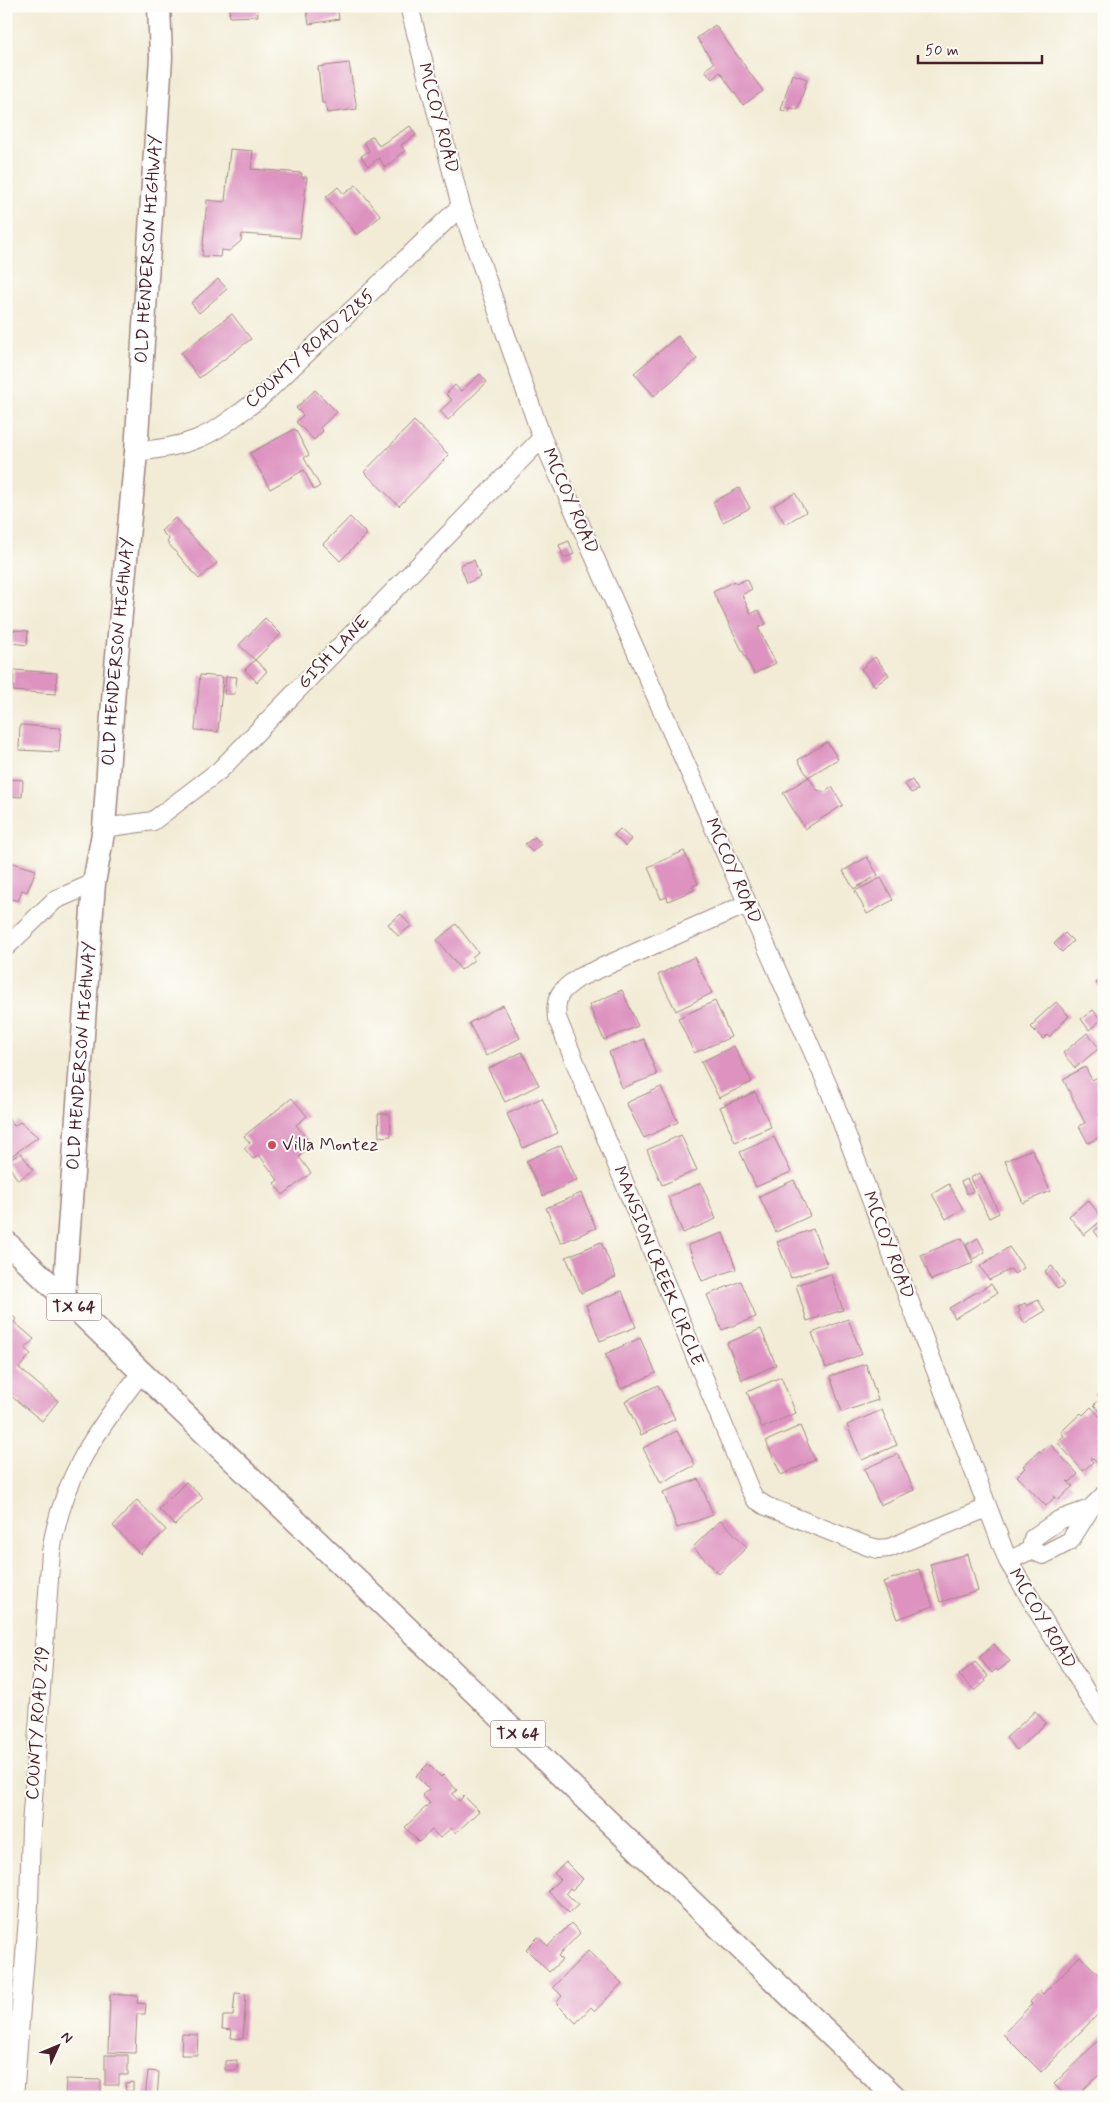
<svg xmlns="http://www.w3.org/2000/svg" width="1110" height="2103" viewBox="0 0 1110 2103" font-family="Mynerve,sans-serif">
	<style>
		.building { fill: #dd92c0 }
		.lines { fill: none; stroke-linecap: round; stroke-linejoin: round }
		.minor-casing { stroke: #9e8680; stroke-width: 20 }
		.major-casing { stroke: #9e8680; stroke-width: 25 }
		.minor { stroke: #fff; stroke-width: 18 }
		.major { stroke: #fff; stroke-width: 22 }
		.poi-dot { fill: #d1495b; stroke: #fdfcf7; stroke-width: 2 }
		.labels { text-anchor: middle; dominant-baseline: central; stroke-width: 4; stroke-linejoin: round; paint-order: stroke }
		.shield { fill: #fdfcf7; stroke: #806168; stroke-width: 1 }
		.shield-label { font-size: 16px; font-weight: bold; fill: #4a1f2b }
		.street-label { font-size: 18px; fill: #4a1f2b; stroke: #fdfcf7 }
		.poi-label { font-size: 18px; fill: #4a1f2b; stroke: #fdfcf7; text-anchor: start }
	</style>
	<rect width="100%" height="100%" fill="#fdfcf7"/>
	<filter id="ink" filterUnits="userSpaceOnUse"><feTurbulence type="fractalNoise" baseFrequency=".02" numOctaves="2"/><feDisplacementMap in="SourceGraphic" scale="10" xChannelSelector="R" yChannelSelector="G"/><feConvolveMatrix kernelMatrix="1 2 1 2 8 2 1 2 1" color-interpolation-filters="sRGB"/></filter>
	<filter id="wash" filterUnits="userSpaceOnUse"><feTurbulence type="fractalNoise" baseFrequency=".0096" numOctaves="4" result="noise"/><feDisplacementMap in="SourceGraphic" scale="20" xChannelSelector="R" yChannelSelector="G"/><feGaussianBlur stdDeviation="1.12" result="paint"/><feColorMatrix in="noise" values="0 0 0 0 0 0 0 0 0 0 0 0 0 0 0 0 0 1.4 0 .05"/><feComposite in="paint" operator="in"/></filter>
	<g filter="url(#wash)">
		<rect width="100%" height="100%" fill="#f2ecd6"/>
		<g id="blocks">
			<path class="building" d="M229,6H257L258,16L230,17Z
				M306,6H337L339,19L309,24Z
				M715,25L763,91L743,105L720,72L712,79L705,70L714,63L697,38Z
				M349,63L357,109L327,113L325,103H322L318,67Z
				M792,74L807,79L798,110L790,107L789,112L781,110Z
				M410,126L416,135L401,145L405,151L397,156L398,158L385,167L379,158L368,166L361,156L369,151L364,142L373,136L379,146Z
				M230,149L253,151L251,169L302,173L301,177H307L300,238L242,234L241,241L229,251L221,250L220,257L202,256L207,200L225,202Z
				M356,185L381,216L357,235L326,197L338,187L344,194Z
				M218,279L227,289L199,313L191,303Z
				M232,314L251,339L199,378L181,353Z
				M678,336L697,359L654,396L634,373Z
				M480,374L487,382L448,420L440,411L452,400L446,394L455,385L461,391Z
				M315,390L337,412L320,428L323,431L314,440L296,422L303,415L296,408Z
				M414,421L449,455L399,506L364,472Z
				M295,429L309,455L304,458L320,486L314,490L304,470L270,489L250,453Z
				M739,488L750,508L723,522L713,502Z
				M795,493L806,512L785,524L774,505Z
				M350,517L367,534L340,561L323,544Z
				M175,518L217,563L199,579L167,542L169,539L161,531Z
				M569,541L574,554L564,558L559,545Z
				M474,560L480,577L467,583L460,565Z
				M747,579L752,589L742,595L751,614L759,610L766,624L758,628L776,663L754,674L713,592L735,581L736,584Z
				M265,618L281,634L255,660L267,671L257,682L245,670L255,660L239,645Z
				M13,630L28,631L27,645L12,643Z
				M875,657L889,675L875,686L861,669Z
				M14,670L57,673L56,694L13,691Z
				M200,675L223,677L218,732L195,730Z
				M226,676L237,677L235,694H224Z
				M20,725L61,728L59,752L19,750Z
				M827,742L838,759L808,777L798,760Z
				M809,777L817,790L825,792L832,787L843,805L805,829L783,793Z
				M6,779L23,780L22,797L6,796Z
				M912,780L918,790L911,793L905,784Z
				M620,829L631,839L625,846L614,835Z
				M535,837L541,844L532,852L525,844Z
				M684,851L698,884L692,886L694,890L668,901L667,897L661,899L648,867Z
				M867,857L878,875L854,889L843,871Z
				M6,861L36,870L27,892L22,890L18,901L6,897Z
				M881,878L893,900L867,914L855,891Z
				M401,914L411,926L398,936L388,924Z
				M456,924L478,952L472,957L474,960L461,970L437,940Z
				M1065,933L1073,941L1062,952L1054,944Z
				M694,957L712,993L676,1011L658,975Z
				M1104,977V988L1102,989L1096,983Z
				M622,990L638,1026L604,1040L589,1005Z
				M715,1001L731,1037L694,1053L678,1018Z
				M1056,1002L1069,1016L1049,1037L1047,1035L1043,1039L1031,1027L1035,1023V1021Z
				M503,1005L520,1038L486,1056L469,1023Z
				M1093,1010L1101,1020L1089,1030L1081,1019Z
				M1087,1033L1099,1048L1075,1068L1063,1053Z
				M644,1039L657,1075L622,1088L609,1052Z
				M734,1046L752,1082L719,1098L701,1062Z
				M522,1052L539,1085L505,1102L488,1069Z
				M1085,1067L1092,1080L1104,1074V1111L1099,1114L1104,1124V1135L1088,1143L1079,1126L1085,1123L1063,1079Z
				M661,1087L678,1122L644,1138L626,1103Z
				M755,1092L771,1127L735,1142L720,1107Z
				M292,1098L307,1116L296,1125L311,1144L299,1157L311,1173L283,1195L274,1183L278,1180L259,1155L253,1159L244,1148L250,1143L244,1136Z
				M542,1098L558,1133L523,1148L507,1114Z
				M378,1114H390L391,1136L379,1137Z
				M6,1116L14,1126L20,1122L38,1137L6,1160Z
				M681,1135L697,1170L662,1185L647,1150Z
				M774,1137L791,1172L756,1187L740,1152Z
				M561,1145L577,1180L543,1196L526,1161Z
				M1032,1149L1050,1191L1023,1203L1005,1161Z
				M21,1153L33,1170L18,1180L6,1162Z
				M980,1173L999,1213L989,1218L970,1178Z
				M967,1179L973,1191L967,1194L961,1182Z
				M794,1180L810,1216L776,1232L759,1196Z
				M701,1183L716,1219L683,1233L668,1197Z
				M949,1184L963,1209L946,1219L932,1194Z
				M581,1193L596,1228L561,1243L546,1208Z
				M1088,1200L1103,1219L1084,1235L1069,1216Z
				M1104,1220V1244L1094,1231L1102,1225L1100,1222Z
				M813,1229L827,1265L791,1278L777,1242Z
				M723,1233L736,1269L702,1281L688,1245Z
				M962,1238L973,1263L931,1280L921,1255Z
				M978,1238L985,1252L973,1259L966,1245Z
				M601,1242L616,1277L581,1293L566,1257Z
				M1009,1247L1024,1268L1014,1274L1011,1269L989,1280L980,1266Z
				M1052,1266L1065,1285L1058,1289L1045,1271Z
				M831,1274L843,1310L807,1321L796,1285Z
				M741,1281L756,1317L722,1330L707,1295Z
				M991,1284L997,1293L955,1318L949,1308Z
				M622,1291L636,1327L600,1341L586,1305Z
				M1038,1300L1045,1311L1025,1323L1018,1313L1020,1311L1018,1307L1025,1303L1027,1306Z
				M6,1310L16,1319L14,1322L34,1339L25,1349L31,1354L19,1368L58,1401L42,1421L6,1392Z
				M848,1319L862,1354L826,1368L812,1333Z
				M761,1329L776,1365L742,1380L727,1343Z
				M640,1338L656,1373L621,1389L605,1354Z
				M866,1364L878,1400L842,1412L830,1376Z
				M781,1377L796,1413L762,1428L747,1392Z
				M658,1385L675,1419L641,1435L625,1401Z
				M1104,1389V1416L1094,1405L1100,1399L1097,1396Z
				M1091,1407L1104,1421V1462L1100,1466L1091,1457L1090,1459L1093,1462L1083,1471L1057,1442L1064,1436L1061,1432L1081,1413L1083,1415Z
				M882,1410L897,1445L862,1460L847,1425Z
				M800,1426L815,1460L781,1475L766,1441Z
				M677,1431L695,1465L661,1483L643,1448Z
				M1050,1444L1078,1474L1070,1482L1067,1481L1073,1486L1058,1500L1053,1496L1054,1498L1046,1506L1017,1476L1025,1468L1023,1466L1039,1451L1041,1452Z
				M898,1454L914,1490L880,1505L864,1469Z
				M699,1479L713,1515L677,1528L663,1492Z
				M186,1482L203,1498L175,1525L159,1509Z
				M137,1500L166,1530L140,1554L113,1526Z
				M721,1520L747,1547L719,1574L693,1547Z
				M968,1554L978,1591L940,1602L930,1564Z
				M919,1569L933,1606L897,1619L883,1582Z
				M994,1644L1010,1661L998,1671L996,1669L992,1673L979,1658Z
				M975,1662L988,1676L984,1680L985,1682L975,1691L959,1675Z
				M1035,1711L1046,1723L1017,1750L1006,1738Z
				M428,1764L441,1777L443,1775L457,1790L452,1794L459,1801L464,1796L479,1811L456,1833L451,1828L440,1838L432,1830L419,1842L405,1827L430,1803L422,1795L429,1789L416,1776Z
				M566,1862L583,1879L572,1890L570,1888L566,1893L578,1905L569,1913L548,1891L560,1879L554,1873Z
				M571,1923L580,1933L558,1956L562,1960L549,1972L526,1949L538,1937L548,1946Z
				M588,1951L622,1983L595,2011L591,2007L576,2023L556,2003L562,1996L553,1987Z
				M1080,1956L1104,1980V2008L1041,2072L1003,2034L1032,2004L1030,2002L1040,1991L1043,1994Z
				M235,1993L246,1994L243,2039L231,2038L232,2030L222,2029L223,2016H233Z
				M110,1994L138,1996L137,2003L146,2004L145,2014H137L135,2053L108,2052Z
				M182,2034L198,2035L197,2055H181Z
				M1104,2035V2070L1076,2097H1067L1054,2084Z
				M105,2055H128V2075H119V2085H105Z
				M237,2060V2070H225V2061Z
				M148,2071L159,2072L157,2097H145Z
				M66,2079L101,2080V2096L65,2097Z
				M133,2082V2091H126L125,2083Z"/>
		</g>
	</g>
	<g filter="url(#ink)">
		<use href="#blocks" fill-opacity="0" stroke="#9e8680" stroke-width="1"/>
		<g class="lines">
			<defs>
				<path id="minor" d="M409,6L461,206L542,438L828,1086L1008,1561L1091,1700L1104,1717
					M136,452C157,449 177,447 197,439C220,430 239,413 259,399L461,206
					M104,828L153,821L220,770L542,438
					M747,904L580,977C562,989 554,995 557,1018L749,1488L755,1499L766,1506L867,1546L878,1549L889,1548L987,1508
					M6,947L55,900L94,883
					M1031,1550L1033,1538L1059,1520L1090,1509
					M1008,1561L1031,1550L1043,1555L1070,1541L1090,1509L1104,1495
					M14,2097L29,1905L31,1826L51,1552C62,1478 96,1431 141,1373"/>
				<g id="major">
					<path d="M6,1242L895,2097"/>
					<path id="s1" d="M64,1297L94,883L104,828L114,688L136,452L161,57L159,6"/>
				</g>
			</defs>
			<use href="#minor" class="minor-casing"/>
			<use href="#major" class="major-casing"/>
			<use href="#minor" class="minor"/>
			<use href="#major" class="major"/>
		</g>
	</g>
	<circle class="poi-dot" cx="272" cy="1145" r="5"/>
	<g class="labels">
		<g class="shield">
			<rect x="46.5" y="1293.5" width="55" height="27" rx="4"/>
			<rect x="490.5" y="1720.5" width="55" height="27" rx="4"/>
		</g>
		<g class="shield-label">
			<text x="74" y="1307">TX 64</text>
			<text x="518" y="1734">TX 64</text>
		</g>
		<g class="street-label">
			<text transform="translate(438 118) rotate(75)">MCCOY ROAD</text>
			<text stroke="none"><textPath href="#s1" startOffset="1052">OLD HENDERSON HIGHWAY</textPath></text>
			<text transform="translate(310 349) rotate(-42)">COUNTY ROAD 2285</text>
			<text transform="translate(570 501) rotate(66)">MCCOY ROAD</text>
			<text stroke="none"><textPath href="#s1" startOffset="648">OLD HENDERSON HIGHWAY</textPath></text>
			<text transform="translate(334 652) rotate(-46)">GISH LANE</text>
			<text transform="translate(733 871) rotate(66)">MCCOY ROAD</text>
			<text stroke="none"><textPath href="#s1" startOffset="242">OLD HENDERSON HIGHWAY</textPath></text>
			<text transform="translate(888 1245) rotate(69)">MCCOY ROAD</text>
			<text transform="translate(658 1266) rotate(68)">MANSION CREEK CIRCLE</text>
			<text transform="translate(1042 1619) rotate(59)">MCCOY ROAD</text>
			<text transform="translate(38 1723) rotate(-86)">COUNTY ROAD 219</text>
		</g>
		<g class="poi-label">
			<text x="282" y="1145">Villa Montez</text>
		</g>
	</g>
	<rect width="1110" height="2103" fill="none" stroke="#fdfcf7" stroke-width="25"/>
	<g transform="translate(58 2046) rotate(46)" stroke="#fdfcf7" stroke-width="4" paint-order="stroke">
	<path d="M0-4L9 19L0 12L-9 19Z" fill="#4a1f2b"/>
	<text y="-8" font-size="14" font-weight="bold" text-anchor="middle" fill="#4a1f2b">N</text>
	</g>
	<path d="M918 55v8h124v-8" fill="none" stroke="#4a1f2b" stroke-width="2.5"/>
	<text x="925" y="55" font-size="15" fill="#4a1f2b" stroke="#fdfcf7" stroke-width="4" paint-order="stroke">50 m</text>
</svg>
